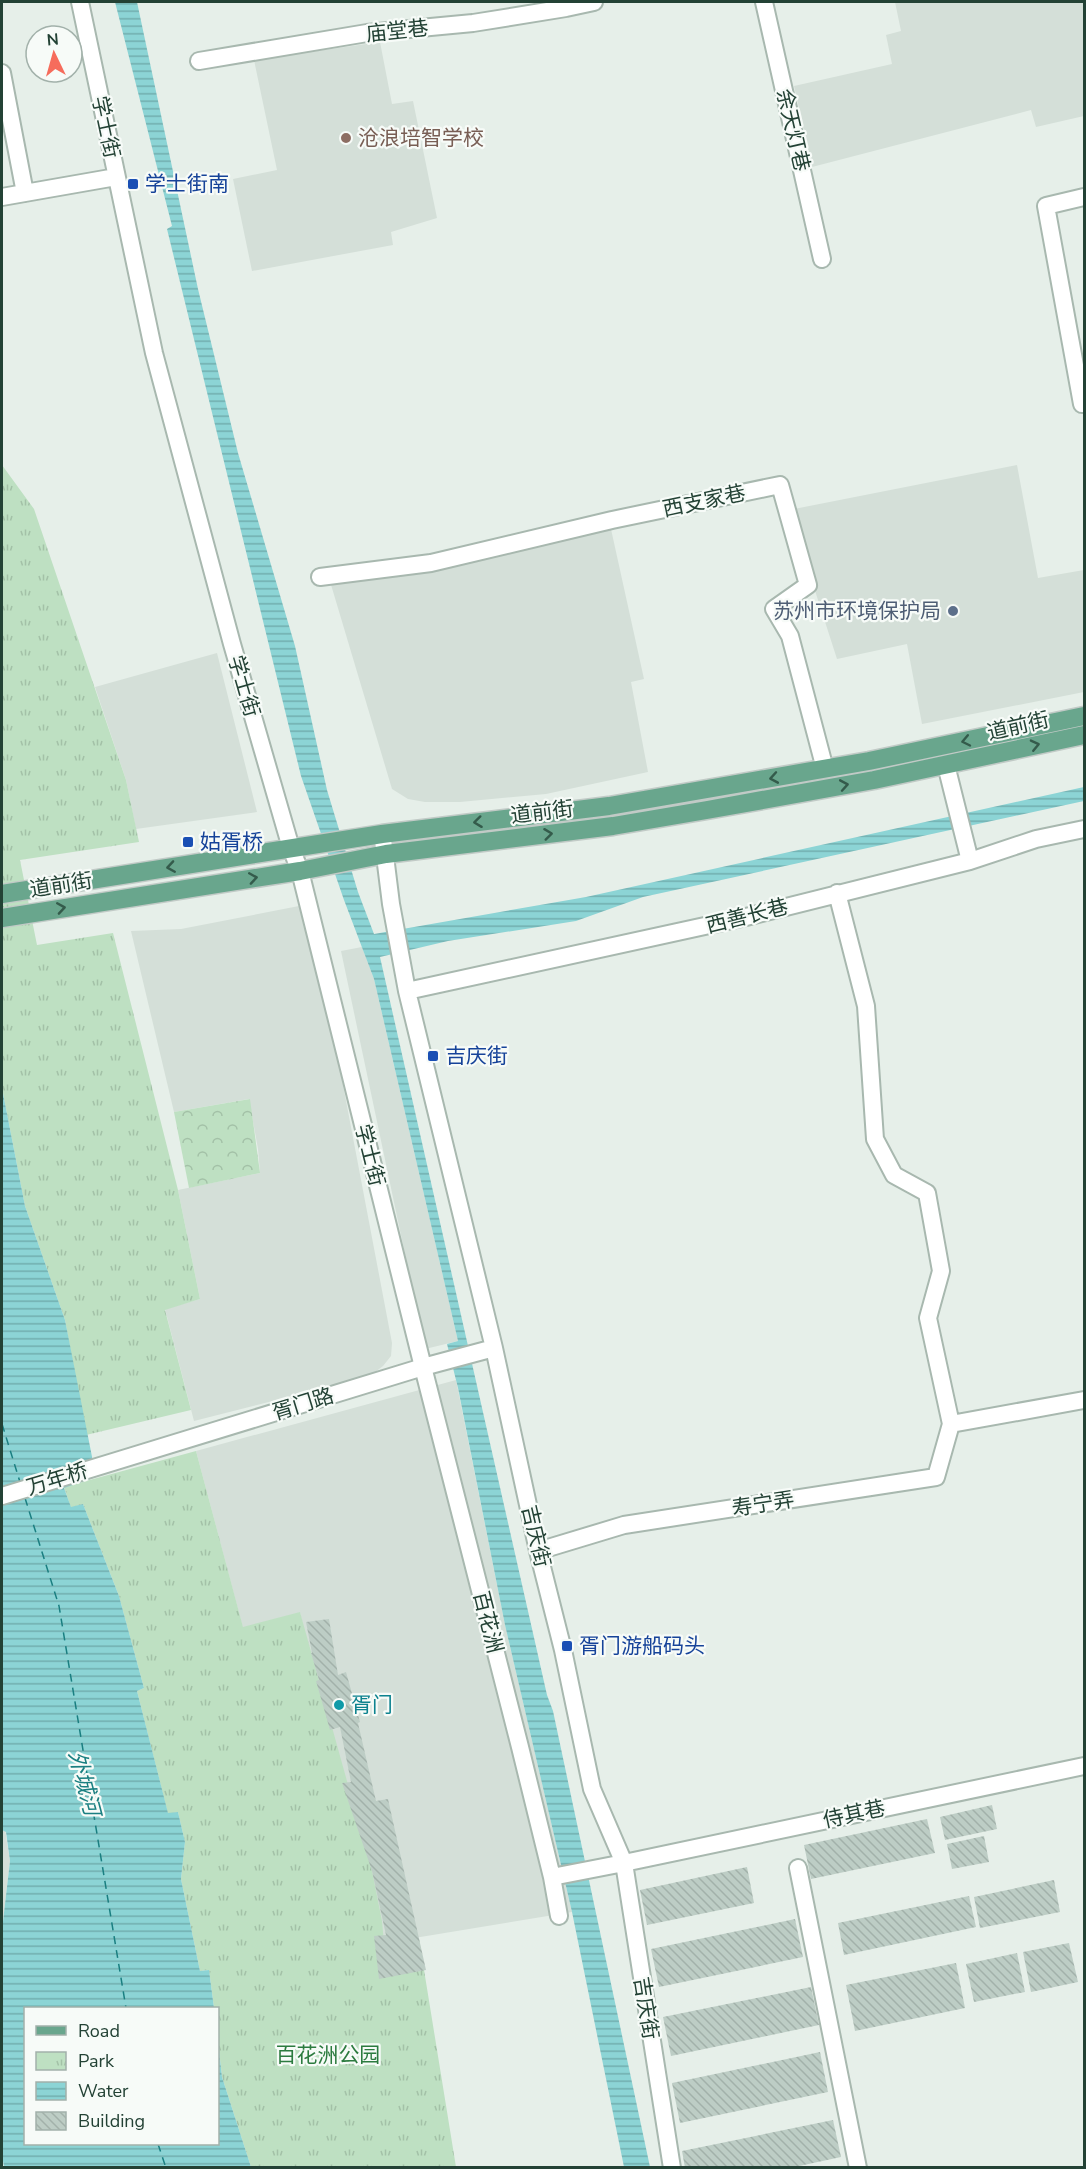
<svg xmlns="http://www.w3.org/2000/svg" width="1086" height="2169" viewBox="0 0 1086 2169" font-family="'Nunito Sans','Noto Sans SC',sans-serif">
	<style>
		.built { fill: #d4dfd8 }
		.forest { fill: url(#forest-crowns) }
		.park { fill: url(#park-tufts) }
		.water { fill: url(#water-rules) }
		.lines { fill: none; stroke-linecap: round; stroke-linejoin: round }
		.ferry { stroke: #1a7f81; stroke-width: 1.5; stroke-dasharray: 8 6; stroke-linecap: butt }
		.building { fill: url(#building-back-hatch) }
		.minor-casing { stroke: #a8b8af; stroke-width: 20 }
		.major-casing { stroke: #c1cac6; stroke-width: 21 }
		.minor { stroke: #fff; stroke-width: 16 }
		.major { stroke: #69a68d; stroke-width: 18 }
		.oneway { stroke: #345b4b }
		.education-dot { fill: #8d6e63; stroke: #f7fbf8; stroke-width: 2 }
		.transit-dot { fill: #1a4fb4; stroke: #f7fbf8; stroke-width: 2 }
		.service-dot { fill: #5c6f8a; stroke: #f7fbf8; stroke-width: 2 }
		.culture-dot { fill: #0f9aa8; stroke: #f7fbf8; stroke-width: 2 }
		.labels { text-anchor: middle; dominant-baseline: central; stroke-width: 4.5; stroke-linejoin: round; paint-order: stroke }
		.street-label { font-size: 21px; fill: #234235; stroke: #f7fbf8 }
		.education-label { font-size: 21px; fill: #785e54; stroke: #f7fbf8; text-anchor: start }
		.transit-label { font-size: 21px; fill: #164399; stroke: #f7fbf8; text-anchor: start }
		.service-label { font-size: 21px; fill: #4e5e75; stroke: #f7fbf8; text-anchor: end }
		.culture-label { font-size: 21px; fill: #0d838f; stroke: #f7fbf8; text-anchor: start }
		.park-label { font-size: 21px; fill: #2c7b3f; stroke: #f7fbf8 }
		.water-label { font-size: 22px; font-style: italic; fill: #1a7f81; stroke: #f7fbf8 }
	</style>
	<defs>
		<pattern id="forest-crowns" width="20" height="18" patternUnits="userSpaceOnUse" patternTransform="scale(1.5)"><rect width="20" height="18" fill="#bee0c2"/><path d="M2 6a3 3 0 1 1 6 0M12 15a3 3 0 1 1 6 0" fill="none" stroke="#a3c1a7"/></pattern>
		<pattern id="park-tufts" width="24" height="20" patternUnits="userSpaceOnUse" patternTransform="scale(1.5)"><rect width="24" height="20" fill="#bee0c2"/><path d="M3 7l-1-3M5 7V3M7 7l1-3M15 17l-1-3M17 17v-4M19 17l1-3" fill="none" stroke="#a3c1a7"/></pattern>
		<pattern id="water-rules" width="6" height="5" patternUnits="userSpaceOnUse" patternTransform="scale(1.5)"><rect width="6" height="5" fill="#8cd4d5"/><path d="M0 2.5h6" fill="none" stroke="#72aeae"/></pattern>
		<pattern id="building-back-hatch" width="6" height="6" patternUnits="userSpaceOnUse" patternTransform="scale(1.5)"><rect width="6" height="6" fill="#bdcdc5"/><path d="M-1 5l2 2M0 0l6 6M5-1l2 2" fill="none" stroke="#a2b1aa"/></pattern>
	</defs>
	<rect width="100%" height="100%" fill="#e6efe9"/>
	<path class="built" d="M895,2H1084V116L1036,127L1031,110L812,167L794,86L892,64L886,35L901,31Z
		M380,42L392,104L413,101L437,218L391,232L393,245L252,271L233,179L277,170L254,60Z
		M1017,465L1038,578L1084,570V692L922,724L907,644L837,659L789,510Z
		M609,520L644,679L631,682L648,772L546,794L460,802H425L408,799L392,789L329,578Z
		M217,653L257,812L136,829L126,780L95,687Z
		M299,906L332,1027L392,1343L391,1356L383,1366L370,1376L194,1421L165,1309L200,1299L178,1190L260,1173L258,1149L249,1099L174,1112L131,931L181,929Z
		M362,947L374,979L458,1341L425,1349L341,951Z
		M456,1380L505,1625L572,1912L384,1943L300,1613L243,1628L196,1451Z
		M2,1810L10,1861L2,1930Z"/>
	<path class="forest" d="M250,1099L260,1173L189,1188L174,1112Z"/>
	<path class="park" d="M2,465L34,509L126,780L139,842L20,860L37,945L113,933L178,1190L200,1299L165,1310L191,1410L86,1435L65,1320L25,1206L2,1088Z
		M196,1451L243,1627L300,1612L372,1871L382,1921L384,1943L419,1939L456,2167H251L222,2077L218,2042V2008H214L209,1970L200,1971L181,1879L185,1842L178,1812L168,1814L137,1691L144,1688L119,1596L83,1504L71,1508L64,1487Z"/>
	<path class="water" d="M115,2H137L198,289L238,453L295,646L327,790L358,892L374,934L586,897L1084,787V801L643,897L576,921L448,941L380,957L547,1695L553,1711L650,2167H624L572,1912L505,1625L458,1388L447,1344L458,1341L374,979L344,900L301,776L167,229L172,226Z
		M2,1088L25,1206L65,1320L96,1477L64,1488L71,1507L83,1504L119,1596L144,1688L137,1691L168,1813L178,1812L185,1842L181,1879L200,1971L209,1970L214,2008H26V2144H218V2042L222,2077L251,2167H4L2,2155V1930L10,1861L6,1832L2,1830Z"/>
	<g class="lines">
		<path class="ferry" d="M2,1424L20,1482
			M25,1498L59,1606L126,2008
			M158,2144L166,2168"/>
	</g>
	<path class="building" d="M329,1619L338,1675L346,1672L360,1722L358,1723L376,1801L388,1799L426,1970L379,1979L374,1936L386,1935L372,1871L342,1783L351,1782L340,1727L330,1730L316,1681L319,1680L311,1653H312L306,1622Z
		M992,1805L997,1829L945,1840L940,1817Z
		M927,1819L935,1853L811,1879L804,1845Z
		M984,1836L989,1862L952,1869L947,1844Z
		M747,1867L754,1903L647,1925L640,1890Z
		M1054,1880L1060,1912L980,1928L974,1897Z
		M969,1896L976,1927L844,1955L838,1923Z
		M795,1919L803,1957L659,1987L651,1949Z
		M1069,1943L1078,1982L1031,1992L1023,1952Z
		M1017,1953L1025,1992L974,2002L966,1964Z
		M956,1963L965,2008L855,2031L846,1985Z
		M811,1987L819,2025L671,2056L663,2017Z
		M820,2052L828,2092L680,2123L672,2083Z
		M833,2120L841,2157L790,2168H685L682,2151Z"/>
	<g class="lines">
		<defs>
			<path id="minor" d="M80,2L154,353L232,644L291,848L300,871L423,1367L520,1747L552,1877L559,1916
				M764,2L822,259
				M199,61L367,33L473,23L566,8L594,2
				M2,73L25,193
				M2,197L116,177
				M1084,197L1046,206L1082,404H1084
				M320,577L431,563L612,520L780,485L808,585L774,609L790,636L825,769
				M946,765L970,861
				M383,840L391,904L407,991L494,1348L538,1551L563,1650L592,1789L624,1863L672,2168
				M407,991L746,917L970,861L1036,839L1084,829
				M951,1424L1084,1400
				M2,1496L423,1367L494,1348
				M538,1551L624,1525L936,1477L951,1424L928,1318L941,1271L927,1193L894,1175L875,1139L866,1006L837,893
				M798,1868L858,2168
				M552,1877L624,1863L1084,1766"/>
			<path id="major" d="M2,894L382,834L609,806L869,761L1084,716
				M2,918L300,871L386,854L613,826L707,810L874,780L1084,735"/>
		</defs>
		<use href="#minor" class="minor-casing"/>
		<use href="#major" class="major-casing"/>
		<use href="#minor" class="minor"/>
		<use href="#major" class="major"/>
	</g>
	<defs><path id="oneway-chevron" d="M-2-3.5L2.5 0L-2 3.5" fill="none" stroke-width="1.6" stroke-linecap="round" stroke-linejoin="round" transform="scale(1.5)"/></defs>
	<g class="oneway">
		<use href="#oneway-chevron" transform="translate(966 741) rotate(168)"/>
		<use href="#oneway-chevron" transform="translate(1035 745) rotate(-13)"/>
		<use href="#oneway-chevron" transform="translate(774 778) rotate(170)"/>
		<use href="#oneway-chevron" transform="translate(844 785) rotate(-10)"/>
		<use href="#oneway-chevron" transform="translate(478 822) rotate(173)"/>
		<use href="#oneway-chevron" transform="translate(548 834) rotate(-7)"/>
		<use href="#oneway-chevron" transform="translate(171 867) rotate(171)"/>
		<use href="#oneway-chevron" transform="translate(253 878) rotate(-9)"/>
		<use href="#oneway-chevron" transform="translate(61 908) rotate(-9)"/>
	</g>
	<circle class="education-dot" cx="346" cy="138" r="6"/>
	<g class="transit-dot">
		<rect x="127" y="178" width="12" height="12" rx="3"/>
		<rect x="182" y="836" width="12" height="12" rx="3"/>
		<rect x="427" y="1050" width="12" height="12" rx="3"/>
		<rect x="561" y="1640" width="12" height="12" rx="3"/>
	</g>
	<circle class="service-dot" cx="953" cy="611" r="6"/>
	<circle class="culture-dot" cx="339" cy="1705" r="6"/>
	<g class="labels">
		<g class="street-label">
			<text transform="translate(397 31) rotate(-6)">庙堂巷</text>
			<text transform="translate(106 127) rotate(78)">学士街</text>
			<text transform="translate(793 130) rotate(77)">余天灯巷</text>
			<text transform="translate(704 501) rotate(-12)">西支家巷</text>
			<text transform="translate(244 686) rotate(74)">学士街</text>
			<text transform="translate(1018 726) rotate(-13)">道前街</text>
			<text transform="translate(542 812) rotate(-7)">道前街</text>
			<text transform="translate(61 885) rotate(-9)">道前街</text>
			<text transform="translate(747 916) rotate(-14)">西善长巷</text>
			<text transform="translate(370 1155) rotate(76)">学士街</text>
			<text transform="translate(303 1404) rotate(-17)">胥门路</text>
			<text transform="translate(57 1479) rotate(-17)">万年桥</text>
			<text transform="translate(763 1504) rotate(-9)">寿宁弄</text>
			<text transform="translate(536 1536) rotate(77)">吉庆街</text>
			<text transform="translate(488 1622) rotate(76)">百花洲</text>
			<text transform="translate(854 1814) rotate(-12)">侍其巷</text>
			<text transform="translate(646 2008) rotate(81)">吉庆街</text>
		</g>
		<g class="education-label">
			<text x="358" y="138">沧浪培智学校</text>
		</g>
		<g class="transit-label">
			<text x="145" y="184">学士街南</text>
			<text x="200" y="842">姑胥桥</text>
			<text x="445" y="1056">吉庆街</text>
			<text x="579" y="1646">胥门游船码头</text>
		</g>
		<g class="service-label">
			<text x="941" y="611">苏州市环境保护局</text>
		</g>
		<g class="culture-label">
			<text x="351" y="1705">胥门</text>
		</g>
		<g class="park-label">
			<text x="328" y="2055">百花洲公园</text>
		</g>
		<g class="water-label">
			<text transform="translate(84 1783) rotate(75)">外城河</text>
		</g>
	</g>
	<rect width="1086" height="2169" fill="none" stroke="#234235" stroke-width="6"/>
	<rect x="24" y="2007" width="195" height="138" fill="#f7fbf8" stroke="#a2b1aa" stroke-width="1.5"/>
	<rect x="36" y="2026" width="30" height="9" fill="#69a68d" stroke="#a2b1aa" stroke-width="1.5"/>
	<text x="78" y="2037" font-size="18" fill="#234235">Road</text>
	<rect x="36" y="2052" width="30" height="18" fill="url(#park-tufts)" stroke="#a2b1aa" stroke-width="1.5"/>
	<text x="78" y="2067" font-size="18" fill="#234235">Park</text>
	<rect x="36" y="2082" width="30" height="18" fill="url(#water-rules)" stroke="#a2b1aa" stroke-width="1.5"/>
	<text x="78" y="2097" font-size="18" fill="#234235">Water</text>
	<rect x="36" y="2112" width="30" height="18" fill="url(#building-back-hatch)" stroke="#a2b1aa" stroke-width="1.5"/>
	<text x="78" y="2127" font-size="18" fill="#234235">Building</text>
	<g transform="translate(54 54) rotate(355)"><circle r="28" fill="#f7fbf8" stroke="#a2b1aa" stroke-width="1.5"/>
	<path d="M0-4.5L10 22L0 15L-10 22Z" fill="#f66c5c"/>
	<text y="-9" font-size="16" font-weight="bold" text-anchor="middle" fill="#234235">N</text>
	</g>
</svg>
